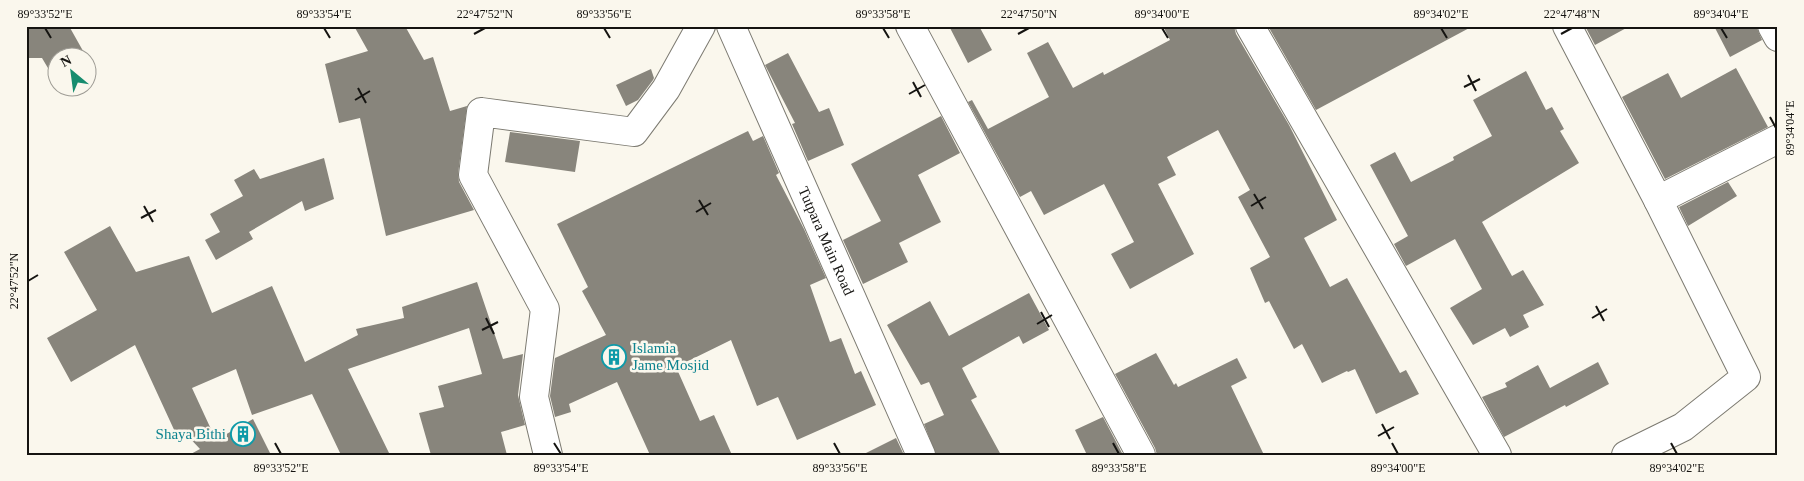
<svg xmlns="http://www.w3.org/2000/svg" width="1804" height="481" viewBox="0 0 1804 481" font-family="'Times New Roman',serif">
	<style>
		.building { fill: #88857c }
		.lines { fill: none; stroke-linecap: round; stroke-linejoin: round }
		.minor-casing { stroke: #7c7a71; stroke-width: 30 }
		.minor { stroke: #fff; stroke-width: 28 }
		.ticks { fill: none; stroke: #151411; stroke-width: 2 }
		.labels { text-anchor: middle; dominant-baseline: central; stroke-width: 5; stroke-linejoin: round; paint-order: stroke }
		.street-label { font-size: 15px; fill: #151411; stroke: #faf7ed }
		.culture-label { font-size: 15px; fill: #0d838f; stroke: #faf7ed; text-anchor: start }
		.neatline { fill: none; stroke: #151411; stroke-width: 2 }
		.ticks-label { font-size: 12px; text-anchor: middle; fill: #151411 }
	</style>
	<rect width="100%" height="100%" fill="#faf7ed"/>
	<path class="building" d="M26,26H69L87,58H58V85L42,58H26Z
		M354,26H405L424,60L433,57L450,111L467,106L458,174L459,182L474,210L386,236L360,118L339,123L325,64L368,51Z
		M949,26H979L992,50L968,63Z
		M1163,26H1234L1236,34L1289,125L1337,220L1304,238L1330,287L1347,278L1400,373L1406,370L1419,394L1376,414L1355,369L1348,372L1347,371L1322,383L1302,344L1294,349L1269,301L1265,303L1250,268L1270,257L1238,197L1250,190L1218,130L1167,157L1176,175L1158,184L1194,254L1130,289L1111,254L1134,242L1104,184L1044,215L1031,191L1020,197L968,102L972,100L988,129L1049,97L1027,53L1048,42L1073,88L1103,72L1104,75L1170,40Z
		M1268,26H1473L1316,110Z
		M1585,26H1630L1595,45Z
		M1714,26H1756L1762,40L1730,57Z
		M788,53L819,112L829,108L844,145L808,161L792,124L795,123L765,65Z
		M1736,68L1768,127L1665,179L1622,97L1668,73L1681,98Z
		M651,69L654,78L653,80L638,100L626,106L616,85Z
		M1526,71L1546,110L1552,107L1564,129L1560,131L1579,163L1482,222L1512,276L1523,270L1544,305L1523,315L1529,327L1510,337L1505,328L1473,345L1450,308L1482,289L1455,239L1406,266L1394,244L1408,236L1370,165L1395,152L1411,182L1454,160L1453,157L1492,136L1473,100Z
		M941,116L960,153L918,175L941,222L899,243L908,262L863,284L843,240L881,221L851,164Z
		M748,131L753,141L763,136L779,173L776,175L804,229L826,278L810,285L830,342L841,338L855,374L861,371L876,405L797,440L778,397L757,406L731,340L676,367L700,421L714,415L732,455H650L617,382L569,404L571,412L555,417L550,396L555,358L606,335L582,291L588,287L557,224Z
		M510,132L580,141L575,172L505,162Z
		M324,158L334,199L305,211L302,201L249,232L253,239L216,260L205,240L220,232L210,214L243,196L234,180L254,169L260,179Z
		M1728,182L1737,196L1688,226L1679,207Z
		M110,226L136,272L189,256L212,313L272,286L305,362L358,335L356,329L404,318L402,307L477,282L503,359L523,354L518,395L525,425L501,432L507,455H431L419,413L444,407L438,386L482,374L469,328L348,369L390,455H341L312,394L252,415L236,369L192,388L216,440L253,419L271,455H189L200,449L183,431L176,434L135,345L71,382L47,338L97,310L64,252Z
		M1029,293L1049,330L1023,344L1019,336L962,368L977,397L971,400L1001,455H936L924,424L944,415L929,382L921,385L887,325L930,301L949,336Z
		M1156,353L1174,385L1176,383L1178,387L1237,358L1247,378L1231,386L1264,455H1157L1155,448L1115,374Z
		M1598,362L1609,384L1566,407L1565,405L1504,437L1482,397L1507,387L1505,383L1538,365L1550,388Z
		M1103,417L1123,455H1087L1075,430Z
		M896,438L904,455H862Z"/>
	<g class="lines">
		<defs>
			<g id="minor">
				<path id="s1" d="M731,26L921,455"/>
				<path d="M910,26L1141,455"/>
				<path d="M1250,26L1497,455"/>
				<path d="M1567,26L1658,200"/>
				<path d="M1772,26L1778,37"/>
				<path d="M548,455L534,397L545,309L473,175L481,112L634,132L666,89L701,26"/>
				<path d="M1626,455L1683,427L1746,377L1658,200L1778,139"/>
			</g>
		</defs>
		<use href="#minor" class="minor-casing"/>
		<use href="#minor" class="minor"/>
	</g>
	<path class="ticks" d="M45,28L51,38M324,28L330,38M604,28L610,38M883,28L889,38M1162,28L1168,38M1441,28L1447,38M1721,28L1727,38M474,34L485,28M1018,34L1029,28M1561,34L1572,28M1468,75L1476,91M913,82L921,97M1464,87L1480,79M358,88L366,103M909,94L925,85M355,100L370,91M1770,117L1776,128M1254,194L1263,209M699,200L708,215M144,206L153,222M1251,206L1266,197M696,212L711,203M141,218L156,210M28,281L38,275M1596,306L1604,321M1041,312L1049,327M486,318L494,334M1592,318L1607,309M1037,324L1052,315M482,330L498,322M1382,424L1390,439M1378,436L1394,427M275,443L281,454M554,443L561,454M834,443L840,454M1113,443L1119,454M1392,443L1398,454M1671,443L1677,454"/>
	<defs>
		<symbol id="building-ring" viewBox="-11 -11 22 22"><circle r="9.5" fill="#faf7ed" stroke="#0f9aa8" stroke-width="1.5"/><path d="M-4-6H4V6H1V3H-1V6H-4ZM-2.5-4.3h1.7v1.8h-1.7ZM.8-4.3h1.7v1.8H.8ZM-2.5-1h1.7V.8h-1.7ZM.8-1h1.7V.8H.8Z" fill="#0f9aa8"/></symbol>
	</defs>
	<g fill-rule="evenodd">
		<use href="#building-ring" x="600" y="343" width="28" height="28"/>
		<use href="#building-ring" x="229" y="420" width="28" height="28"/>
	</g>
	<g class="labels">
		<g class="street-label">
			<text stroke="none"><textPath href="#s1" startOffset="235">Tutpara Main Road</textPath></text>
		</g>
		<g class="culture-label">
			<text x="632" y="348">Islamia<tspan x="632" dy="17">Jame Mosjid</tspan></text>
			<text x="226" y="434" text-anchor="end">Shaya Bithi</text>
		</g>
	</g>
	<rect width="1804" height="481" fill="none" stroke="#faf7ed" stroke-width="55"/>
	<g transform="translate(72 72) rotate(331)"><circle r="24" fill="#faf7ed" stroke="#9e9c95"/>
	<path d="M0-4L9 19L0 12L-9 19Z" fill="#168c6e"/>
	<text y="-8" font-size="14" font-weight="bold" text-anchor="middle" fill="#151411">N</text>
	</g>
	<rect x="28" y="28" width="1748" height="426" class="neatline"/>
	<g class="ticks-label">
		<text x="45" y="18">89°33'52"E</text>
		<text x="324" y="18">89°33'54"E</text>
		<text x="485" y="18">22°47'52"N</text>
		<text x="604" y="18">89°33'56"E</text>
		<text x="883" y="18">89°33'58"E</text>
		<text x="1029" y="18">22°47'50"N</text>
		<text x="1162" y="18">89°34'00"E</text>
		<text x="1441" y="18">89°34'02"E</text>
		<text x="1572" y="18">22°47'48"N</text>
		<text x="1721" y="18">89°34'04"E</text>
		<text transform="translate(1790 128) rotate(-90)" y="4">89°34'04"E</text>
		<text transform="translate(14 281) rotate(-90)" y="4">22°47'52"N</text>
		<text x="281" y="472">89°33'52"E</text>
		<text x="561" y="472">89°33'54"E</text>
		<text x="840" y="472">89°33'56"E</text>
		<text x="1119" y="472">89°33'58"E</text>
		<text x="1398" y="472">89°34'00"E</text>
		<text x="1677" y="472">89°34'02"E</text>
	</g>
</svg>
